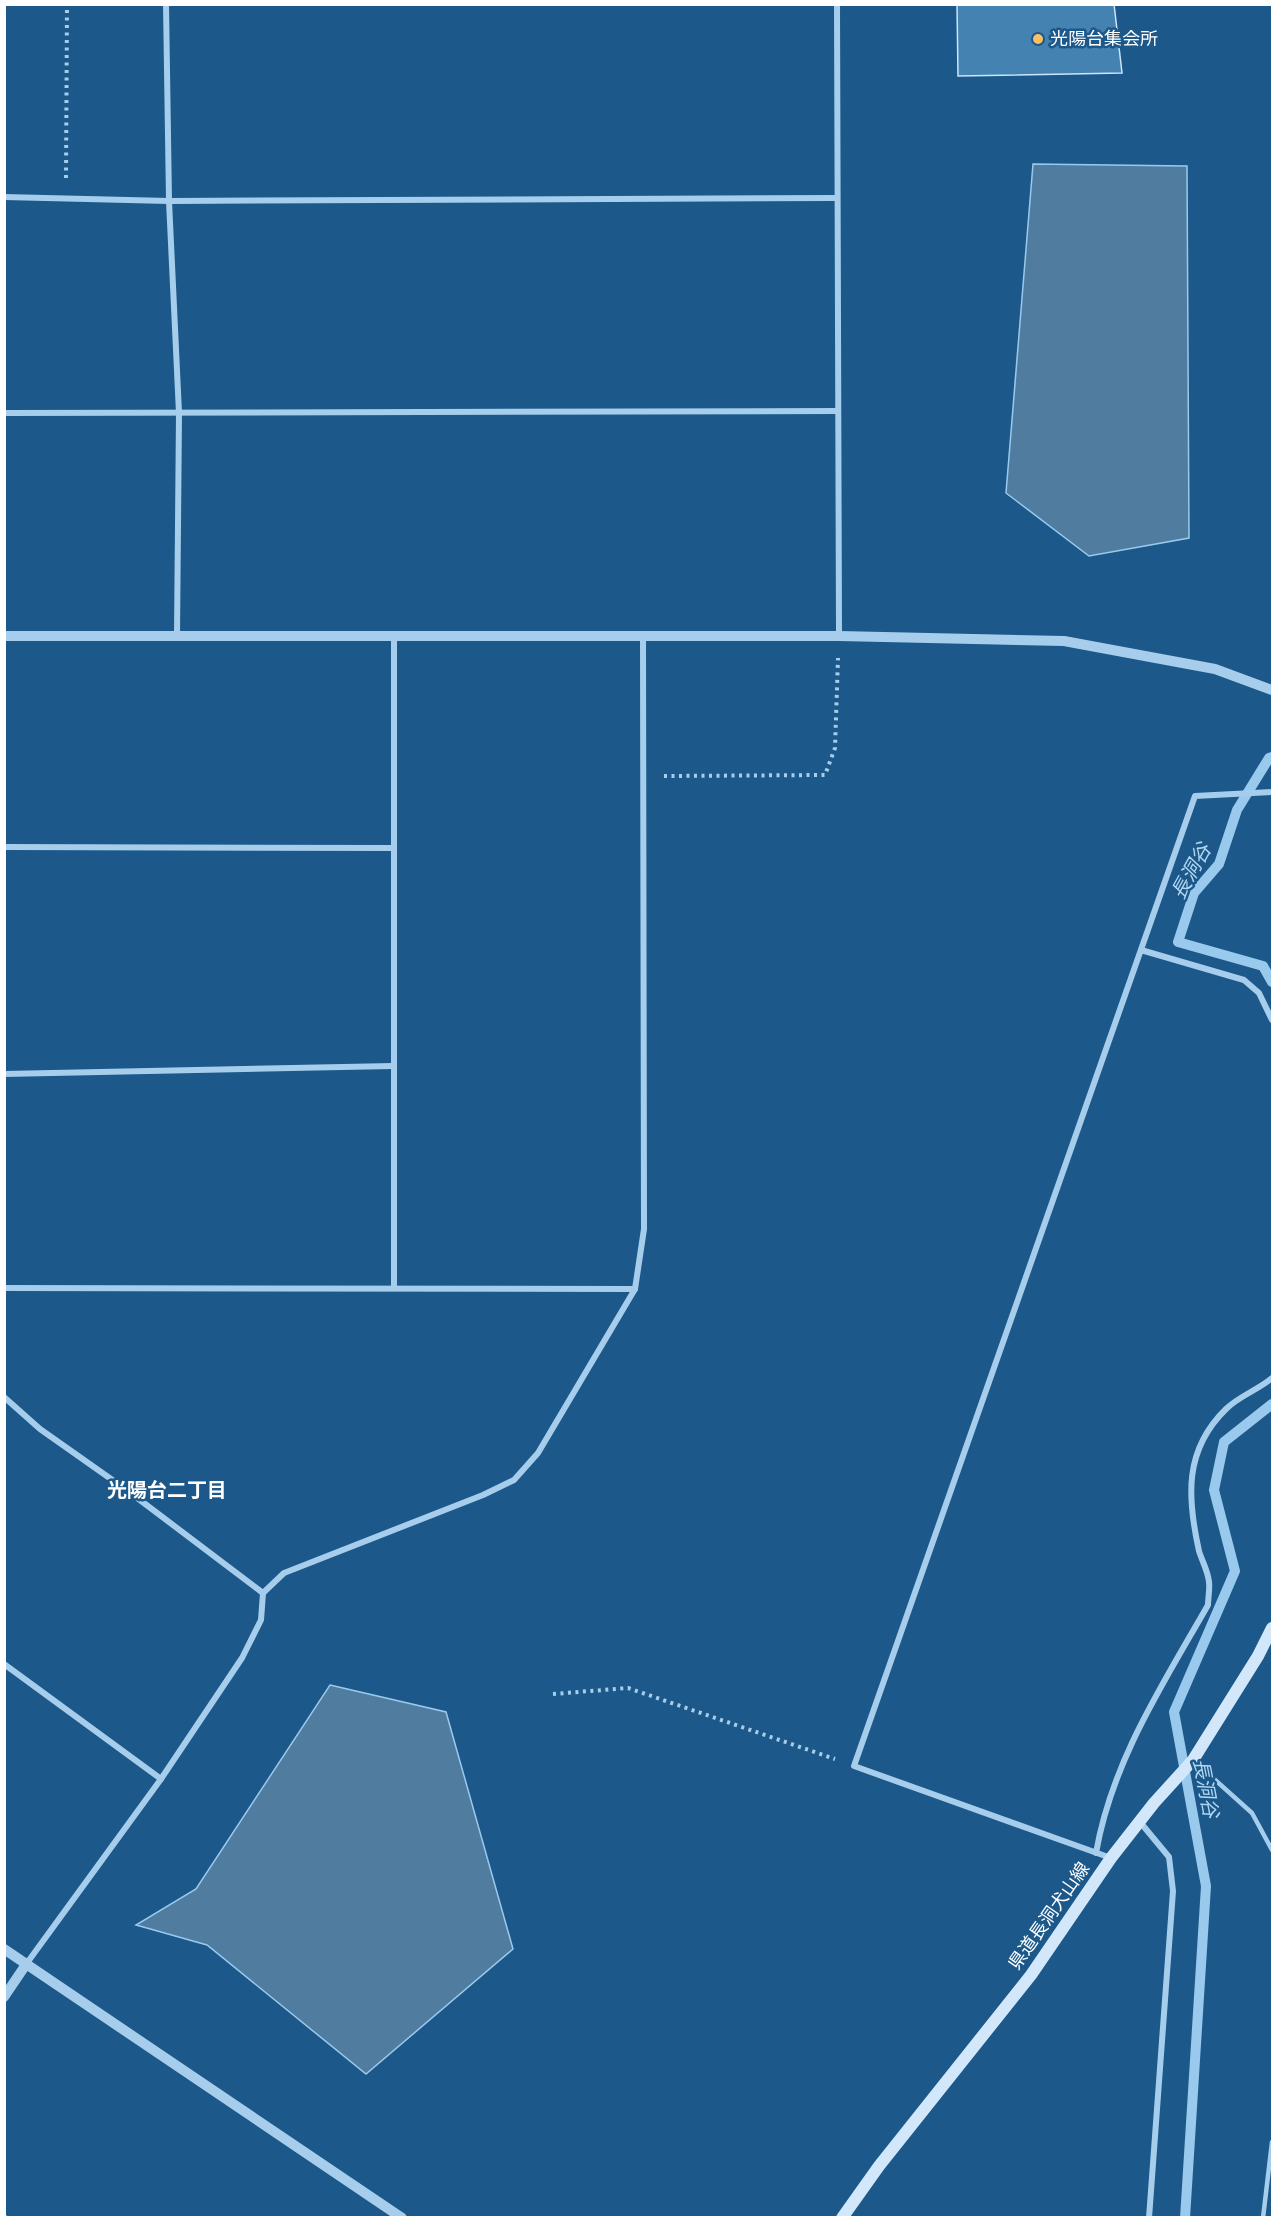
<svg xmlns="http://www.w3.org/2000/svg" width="1277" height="2222" font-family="Montserrat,'Noto Sans JP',sans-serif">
<rect width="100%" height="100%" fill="#1c5889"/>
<g fill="#507c9f" stroke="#99caee" stroke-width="1.5">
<polygon points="1033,164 1187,166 1189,538 1089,556 1006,493"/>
<polygon points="330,1685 446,1712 513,1949 366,2074 207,1945 136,1925 196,1889"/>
</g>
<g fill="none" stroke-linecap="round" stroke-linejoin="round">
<g stroke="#99caee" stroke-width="10">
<polyline points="1272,757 1269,758 1237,810 1219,864 1194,893 1178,942 1263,966 1272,982"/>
<polyline points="1185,2218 1206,1886 1174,1712 1235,1571 1214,1490 1224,1442 1272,1404"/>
</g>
</g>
<polygon fill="#4482b2" stroke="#cbe5f9" stroke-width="1.5" points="957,4 1114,4 1122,73 958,76"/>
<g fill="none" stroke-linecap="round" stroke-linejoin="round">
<g stroke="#a6ceec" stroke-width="4" stroke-dasharray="3 4.5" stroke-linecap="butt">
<polyline points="66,178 67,4"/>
<polyline points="664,776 825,775 835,748 838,658"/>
<polyline points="553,1694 628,1688 835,1759"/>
</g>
<g stroke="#a6ceec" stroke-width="4.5">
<polyline points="1194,1761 1252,1813 1272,1850"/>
<polyline points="1263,2218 1272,2142"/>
</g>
<g stroke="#a6ceec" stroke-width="6">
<polyline points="166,4 169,201 179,413 177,636"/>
<polyline points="837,4 839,636"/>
<polyline points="4,197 169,201 836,198"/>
<polyline points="4,413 838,411"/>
<polyline points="394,637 394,1288"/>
<polyline points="4,847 393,848"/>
<polyline points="1141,950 1244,980 1259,993 1272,1020"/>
<polyline points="4,1074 393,1066"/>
<polyline points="4,1288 635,1289"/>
<polyline points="4,1397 40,1429 128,1491 263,1593"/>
<polyline points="4,1664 161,1779"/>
<polyline points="1140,1822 1169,1857 1173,1891 1149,2218"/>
<path d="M1096 1853C1112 1761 1163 1684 1208 1605 1208 1598 1210 1589 1209 1582 1208 1571 1202 1561 1199 1551 1187 1497 1184 1450 1226 1409 1239 1396 1258 1390 1272 1378"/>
<polyline points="1111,1858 854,1766 1195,796 1272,792"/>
<polyline points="27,1963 161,1779 242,1658 261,1620 263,1593 284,1573 483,1495 514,1480 538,1453 635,1289 644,1229 643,637"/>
<polyline points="4,2217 5,2218"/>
</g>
<g stroke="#a6ceec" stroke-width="10">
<polyline points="4,636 839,636 1064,641 1215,669 1272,690"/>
<polyline points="4,1949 402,2218"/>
<polyline points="4,1997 27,1963"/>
</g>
<polyline stroke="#d2e7f9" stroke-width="12" points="842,2218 879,2166 1031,1975 1111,1858 1154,1803 1193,1760 1258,1656 1272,1628"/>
</g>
<circle fill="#fdbf63" stroke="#1c5889" stroke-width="2" cx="1038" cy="39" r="6"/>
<g text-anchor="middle" stroke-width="5" stroke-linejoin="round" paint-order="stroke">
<g font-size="18" fill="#fff" stroke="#1c5889" text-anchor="start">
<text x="1050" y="45">光陽台集会所</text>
</g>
<g font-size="18" fill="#fff" stroke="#1c5889">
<text transform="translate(1049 1916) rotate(-55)" y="6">県道長洞犬山線</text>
</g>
<g font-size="20" font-style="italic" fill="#b1d7f4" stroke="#1c5889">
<text transform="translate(1191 871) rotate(-61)" y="7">長洞谷</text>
<text transform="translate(1206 1788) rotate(79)" y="7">長洞谷</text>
</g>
<g font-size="20" font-weight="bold" fill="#fff" stroke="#1c5889">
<text x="167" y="1497">光陽台二丁目</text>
</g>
</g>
<rect width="1277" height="2222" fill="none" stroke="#ffffff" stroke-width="12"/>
</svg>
